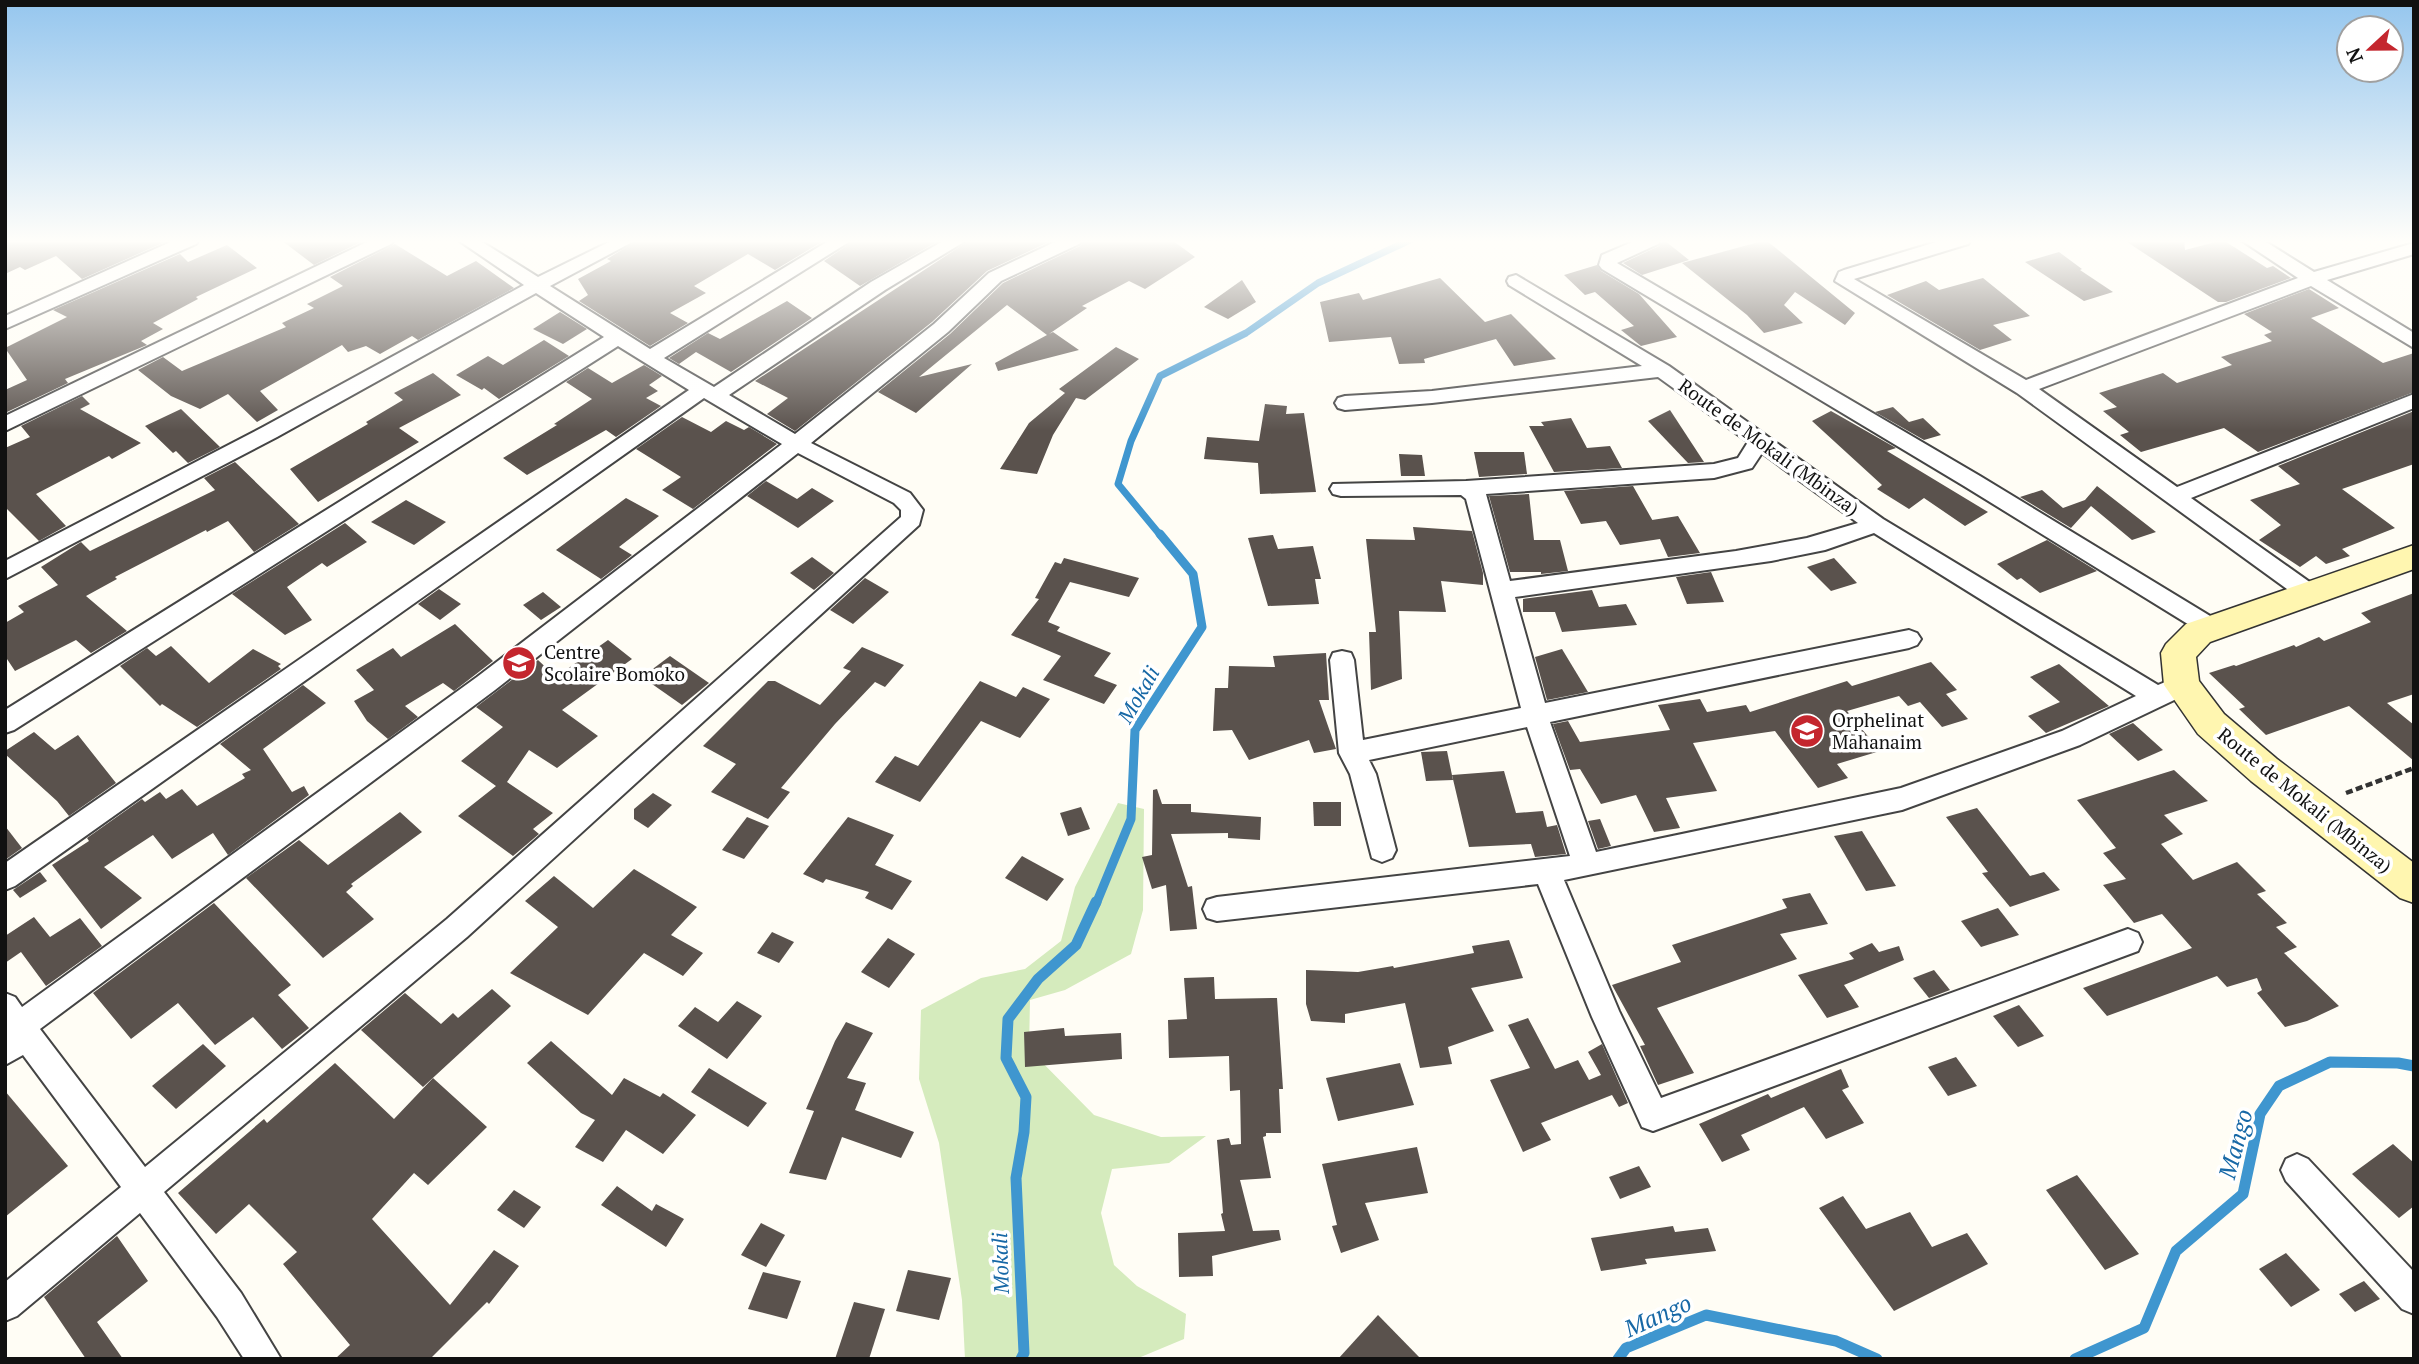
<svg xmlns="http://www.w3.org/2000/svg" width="2419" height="1364" font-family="'PT Serif',serif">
<rect width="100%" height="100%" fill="#fffdf5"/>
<polygon fill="#d5ebbd" points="1118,803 1144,809 1143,910 1131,954 1065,990 1030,1000 1029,1049 1094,1115 1161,1137 1206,1136 1169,1163 1112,1169 1101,1213 1114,1265 1137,1286 1186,1314 1184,1339 1136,1359 965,1359 962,1300 939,1143 919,1079 921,1010 981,978 1025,969 1061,941 1075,887"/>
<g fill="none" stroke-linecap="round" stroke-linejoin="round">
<polyline stroke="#3f96cf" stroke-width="7" points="1161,536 1118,484 1131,441 1160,376 1246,333 1318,283 1410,240"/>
<polyline stroke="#3f96cf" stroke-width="9" points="1096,904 1131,819 1135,730 1202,627 1193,574 1160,534"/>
<g stroke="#3f96cf" stroke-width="11">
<polyline points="1021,1359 1024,1353 1016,1178 1024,1132 1026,1097 1006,1058 1008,1019 1038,979 1076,945 1096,902"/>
<polyline points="1618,1359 1626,1348 1706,1315 1836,1341 1877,1359"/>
<polyline points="2075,1359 2144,1328 2176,1251 2243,1194 2260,1114 2279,1086 2330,1062 2398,1063 2414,1066"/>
</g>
</g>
<g fill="#5a524d">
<polygon points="5,240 166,240 167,241 82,279 56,256 25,270 20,267 5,274"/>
<polygon points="281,240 365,240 314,265"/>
<polygon points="638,240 825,240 775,270 748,254 694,286 706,293 670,313 688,323 650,346 579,301 588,295 578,279 611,261 607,259"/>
<polygon points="855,240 940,240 860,286 824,261"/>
<polygon points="970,240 1053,240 987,271 932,322 795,431 767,414 788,398 755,381"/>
<polygon points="1085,240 1172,240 1195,257 1145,289 1129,281 1082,306 1087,308 1049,334 1053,332 1079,350 998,371 995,363 1047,335 1007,305 919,377 972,364 916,413 878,392 950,334 1003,283 1080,246"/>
<polygon points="1664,240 1689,260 1642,275 1623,263 1659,246"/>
<polygon points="1766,240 1855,313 1845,325 1795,292 1784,305 1803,323 1764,333 1747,315 1682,263"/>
<polygon points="2124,240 2184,240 2185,250 2223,240 2267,268 2273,266 2291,278 2226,302 2218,302"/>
<polygon points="395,244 447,276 476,261 514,288 418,340 412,336 380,354 366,346 348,352 342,345 260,391 278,410 257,422 228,394 200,409 171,396 138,370 163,357 182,371 286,327 282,323 314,308 307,304 343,286 330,277"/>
<polygon points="227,245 257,268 196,297 198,299 153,323 163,329 141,341 147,345 65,379 68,383 7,412 5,410 5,390 27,380 5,348 67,317 53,310 180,254 188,262"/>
<polygon points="2059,252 2082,269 2080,270 2113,292 2084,301 2025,262"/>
<polygon points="1597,265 1601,271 1639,294 1677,337 1641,346 1621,330 1634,326 1595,292 1585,295 1564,275"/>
<polygon points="1440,278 1485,322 1511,314 1556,359 1514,366 1496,339 1424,359 1425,363 1399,364 1391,337 1329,342 1320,302 1359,293 1363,300"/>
<polygon points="1983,278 2030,316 1993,325 2012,340 1980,350 1887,295 1926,281 1939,290"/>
<polygon points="1242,280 1256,302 1228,319 1204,307"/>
<polygon points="2309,289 2339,308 2311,318 2383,363 2414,353 2414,392 2258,452 2224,428 2141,452 2120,435 2129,432 2103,411 2117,407 2099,393 2163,373 2177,383 2232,365 2221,357 2272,341 2264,335 2272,332 2244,314"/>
<polygon points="787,301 812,318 731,372 696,352 679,364 669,358 708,333 720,339"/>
<polygon points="560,312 587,329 563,344 533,329"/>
<polygon points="544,340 569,356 499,399 484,388 482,390 456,375 488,356 503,365"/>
<polygon points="1116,347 1139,359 1085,400 1076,398 1053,435 1037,474 1000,469 1029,423 1065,393 1059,389"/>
<polygon points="644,365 662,376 649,385 658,391 646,398 661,406 616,437 606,430 527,475 503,458 557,425 554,424 592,399 566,382 588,368 612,383"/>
<polygon points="433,373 461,395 399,428 419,442 318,502 290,469 368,424 366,422 403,400 394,393"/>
<polygon points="82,396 90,404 80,409 141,443 112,459 109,456 36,494 66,526 39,541 5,507 5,448 30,437 21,426"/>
<polygon points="1265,404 1287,406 1286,414 1304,413 1316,492 1260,494 1258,463 1204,459 1207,437 1259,441"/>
<polygon points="1893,407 1909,422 1923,418 1941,435 1924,440 1875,412"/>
<polygon points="181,409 220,447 188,463 176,451 173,453 145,426"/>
<polygon points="1670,410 1704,462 1688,463 1648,421"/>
<polygon points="1831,411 1896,448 1887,451 1988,512 1965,526 1924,498 1909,509 1877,489 1882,485 1812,421"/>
<polygon points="2414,411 2414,464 2342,489 2395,528 2342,549 2350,556 2326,564 2316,556 2300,567 2259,540 2281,525 2250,500 2300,484 2278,466"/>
<polygon points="682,417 711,432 726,421 744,430 749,427 777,444 693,509 662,490 681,477 636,449"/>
<polygon points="1571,418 1587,448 1610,446 1622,468 1554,472 1529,426 1544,426 1541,422"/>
<polygon points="1474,452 1524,452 1527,474 1479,477"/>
<polygon points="1399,454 1422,455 1425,476 1401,476"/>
<polygon points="235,462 299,524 254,552 228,521 207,532 206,530 115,577 117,579 86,596 127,631 91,653 76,640 15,671 5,656 5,623 24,612 18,606 58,585 41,567 81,542 90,551 215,490 204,478"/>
<polygon points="766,481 797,499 812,488 834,501 798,528 747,496"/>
<polygon points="1633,486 1654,523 1652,520 1678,516 1700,553 1668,557 1660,539 1620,545 1606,521 1581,524 1564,491"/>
<polygon points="2097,486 2156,532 2132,540 2091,506 2071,528 2020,497 2042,490 2063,508 2085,500"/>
<polygon points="1529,494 1534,540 1560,540 1568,571 1541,574 1541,572 1510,572 1489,496"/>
<polygon points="626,498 659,516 619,547 632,555 601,579 556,550"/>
<polygon points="406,500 446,522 414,545 371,522"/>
<polygon points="345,523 367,542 327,567 322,563 287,587 312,620 285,635 232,594"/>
<polygon points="1413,527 1472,531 1483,573 1483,585 1441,581 1446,612 1399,611 1402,679 1371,690 1369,632 1376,632 1366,539 1415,540"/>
<polygon points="1273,535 1278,549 1313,546 1321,579 1315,579 1319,604 1268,606 1248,538"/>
<polygon points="2047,540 2097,571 2040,593 2021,578 2017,580 1997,564"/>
<polygon points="812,557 834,573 814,590 790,573"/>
<polygon points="1064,558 1139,578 1129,597 1070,582 1048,622 1060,627 1057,631 1111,653 1094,676 1117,685 1104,704 1043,680 1061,656 1011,635 1039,599 1035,598 1055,562 1061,564"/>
<polygon points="1834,558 1857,583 1831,591 1807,567"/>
<polygon points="1711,572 1724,602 1687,604 1676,577"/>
<polygon points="865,578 889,592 853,624 830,610"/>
<polygon points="439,589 461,604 440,620 418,604"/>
<polygon points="1592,590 1599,607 1626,604 1637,625 1562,632 1555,612 1523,612 1523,599"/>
<polygon points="543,592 561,607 541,620 523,605"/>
<polygon points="2414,593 2414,694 2387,703 2414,725 2414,761 2349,706 2266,735 2239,709 2245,707 2209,673 2234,665 2236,666 2294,645 2296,647 2319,637 2324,641 2371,622 2361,613"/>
<polygon points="455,624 493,661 454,691 443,683 405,706 418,717 388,739 367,721 354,701 374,690 356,670 393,648 401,657"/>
<polygon points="608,640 632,659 562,710 598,736 557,768 529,750 507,782 553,813 533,829 539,834 513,856 458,816 496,786 461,761 503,727 476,707 538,660 556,677"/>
<polygon points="171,646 209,683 253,649 281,664 278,666 281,669 197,727 162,704 160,706 120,666 147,648 156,656"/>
<polygon points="862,647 904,665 885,687 875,682 835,724 781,788 790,792 768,819 711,792 736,764 703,746 768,681 775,681 820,705 851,671 843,668"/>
<polygon points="1562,649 1588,692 1547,700 1535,657"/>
<polygon points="1326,653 1329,700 1319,700 1336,749 1314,753 1309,740 1249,760 1232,730 1213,731 1215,688 1228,688 1229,666 1275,667 1273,656"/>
<polygon points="670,656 709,683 682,705 642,677"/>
<polygon points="1931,662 1957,690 1946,694 1968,719 1942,727 1920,702 1908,706 1899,696 1847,711 1880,751 1837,764 1848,778 1818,788 1775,731 1693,743 1717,791 1666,798 1680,828 1654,832 1636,795 1601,804 1580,769 1570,770 1553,724 1568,721 1580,742 1670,730 1658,705 1700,699 1707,712 1746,705 1750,712 1847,681 1852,686"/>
<polygon points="2059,664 2109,706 2046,733 2028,716 2060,702 2030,677"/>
<polygon points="980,681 1016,697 1023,687 1050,699 1020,738 981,721 920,802 875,782 895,756 918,766"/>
<polygon points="303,685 326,703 263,749 292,792 304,786 309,795 228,855 213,833 172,859 153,835 104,867 142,898 101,929 52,865 89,841 87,838 142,799 145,802 160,792 166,799 182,789 197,806 245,778 242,774 251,770 220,744"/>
<polygon points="2133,723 2163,750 2138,761 2109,734"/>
<polygon points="34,732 55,750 78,735 116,783 69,816 57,801 5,754 5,751"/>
<polygon points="1447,751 1453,780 1426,781 1421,752"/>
<polygon points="2174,770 2208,801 2164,815 2183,834 2161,844 2193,880 2237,862 2266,891 2257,894 2287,923 2276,927 2297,947 2284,953 2339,1006 2307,1021 2285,1027 2257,993 2262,990 2257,978 2227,987 2217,976 2107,1016 2083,988 2192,948 2162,914 2134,923 2103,885 2126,879 2103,853 2116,848 2077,800"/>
<polygon points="1504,771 1516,813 1543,811 1547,827 1557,825 1566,854 1535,857 1531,844 1469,847 1452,775"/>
<polygon points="1157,789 1162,804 1191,804 1191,812 1261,817 1260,840 1228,838 1228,833 1171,834 1188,887 1192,886 1197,929 1170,931 1166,885 1152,889 1142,857 1152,855 1153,790"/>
<polygon points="653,793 672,805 648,828 634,819 634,809"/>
<polygon points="1313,802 1341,802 1341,826 1314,826"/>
<polygon points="1081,807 1090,829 1068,836 1060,813"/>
<polygon points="1977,808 2030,876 2044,872 2060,890 2010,907 1982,873 1988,872 1946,817"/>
<polygon points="400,812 422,832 351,884 353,886 346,892 374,919 323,958 246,878 299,840 328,865"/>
<polygon points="747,817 769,826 744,859 722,850"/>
<polygon points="848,817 894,835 875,865 912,881 892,910 865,898 869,892 826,879 823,883 803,874"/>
<polygon points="1600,819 1611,846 1598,849 1588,821"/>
<polygon points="5,826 22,848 5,860"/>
<polygon points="1862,831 1896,886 1866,891 1834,836"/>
<polygon points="1022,856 1064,879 1047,901 1005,878"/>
<polygon points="634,869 697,907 671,935 703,953 683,976 644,953 588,1015 510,973 558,927 525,901 554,876 593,908"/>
<polygon points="40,872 47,881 20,898 13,890"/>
<polygon points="1810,893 1828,924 1780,934 1797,959 1657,1008 1694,1073 1658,1085 1640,1046 1645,1045 1612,985 1681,962 1672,945 1787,908 1782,899"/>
<polygon points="214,903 291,985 278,995 309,1028 282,1049 253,1017 215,1045 178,1003 131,1039 93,993"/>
<polygon points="1998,908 2019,935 1981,947 1961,921"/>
<polygon points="34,917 50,937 80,918 102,946 46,986 21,952 5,963 5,936"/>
<polygon points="772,932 794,942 779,963 757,953"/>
<polygon points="888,938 915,954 889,988 861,972"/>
<polygon points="1509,940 1523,978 1471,988 1494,1031 1448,1047 1452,1064 1420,1068 1405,1003 1345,1014 1345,1023 1311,1021 1306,1004 1306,970 1358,972 1393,966 1394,968 1474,953 1472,946"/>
<polygon points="1872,943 1879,952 1899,946 1904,960 1844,985 1859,1007 1827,1018 1798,975 1854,959 1849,953"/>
<polygon points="1934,970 1950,990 1929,998 1913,978"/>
<polygon points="1214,977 1215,999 1277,998 1283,1089 1279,1089 1281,1133 1266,1133 1266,1136 1263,1137 1271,1178 1240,1180 1253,1231 1279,1230 1281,1240 1212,1256 1213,1276 1179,1277 1178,1233 1225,1231 1221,1214 1223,1213 1217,1140 1229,1138 1231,1145 1241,1144 1240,1090 1230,1091 1229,1056 1169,1058 1168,1020 1187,1019 1184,978"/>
<polygon points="492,989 511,1006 423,1087 361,1030 405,993 441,1024 453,1013 458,1018"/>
<polygon points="737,1001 762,1016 727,1059 678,1026 695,1007 718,1022"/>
<polygon points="2019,1005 2044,1036 2018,1047 1993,1016"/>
<polygon points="1528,1018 1555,1069 1578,1060 1589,1080 1601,1075 1588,1052 1602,1044 1628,1103 1619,1107 1612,1095 1541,1123 1551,1140 1523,1152 1490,1080 1530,1068 1508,1025"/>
<polygon points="846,1022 873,1033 847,1078 866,1083 855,1110 914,1132 901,1158 842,1137 826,1180 789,1173 814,1111 806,1109 835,1041"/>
<polygon points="1064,1028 1065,1036 1121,1033 1122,1059 1025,1067 1024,1032"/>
<polygon points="551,1041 612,1095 624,1078 660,1097 663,1093 696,1115 663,1154 626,1130 603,1162 575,1147 595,1120 581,1113 527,1063"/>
<polygon points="203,1044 226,1066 176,1109 152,1086"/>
<polygon points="1956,1057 1977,1086 1948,1096 1928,1067"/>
<polygon points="335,1063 394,1119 433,1078 487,1127 428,1185 414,1173 372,1219 450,1305 494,1250 519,1266 489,1304 487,1302 430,1359 335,1359 350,1345 283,1264 297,1252 249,1204 216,1234 178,1193 264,1119 267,1123"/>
<polygon points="1400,1063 1414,1105 1338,1121 1326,1078"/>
<polygon points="709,1068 767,1103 748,1127 691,1092"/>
<polygon points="1841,1069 1849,1087 1842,1090 1864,1123 1826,1139 1804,1107 1741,1135 1750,1150 1722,1162 1699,1124 1768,1094 1771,1098"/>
<polygon points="5,1091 68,1166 5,1217"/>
<polygon points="2393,1144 2414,1163 2414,1206 2399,1218 2352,1174"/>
<polygon points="1417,1147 1428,1193 1365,1203 1379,1240 1341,1253 1332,1226 1337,1225 1322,1164"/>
<polygon points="1639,1166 1651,1187 1620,1199 1609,1177"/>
<polygon points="2077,1175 2113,1221 2139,1254 2105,1270 2046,1190"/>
<polygon points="617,1186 652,1211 656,1204 684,1219 666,1247 601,1205"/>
<polygon points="514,1190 541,1207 524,1228 497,1210"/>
<polygon points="1843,1196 1866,1229 1910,1212 1932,1247 1967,1233 1988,1264 1894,1311 1819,1208"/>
<polygon points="761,1223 785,1235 766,1267 741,1255"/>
<polygon points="1673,1226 1675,1232 1708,1228 1716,1251 1645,1259 1647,1264 1601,1271 1591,1238"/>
<polygon points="117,1236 148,1281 97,1322 123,1359 86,1359 44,1297"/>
<polygon points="2286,1253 2320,1290 2291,1307 2259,1269"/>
<polygon points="908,1270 951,1278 939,1320 896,1311"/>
<polygon points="763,1272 801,1281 787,1319 748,1309"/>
<polygon points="2364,1281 2380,1299 2355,1312 2339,1294"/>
<polygon points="854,1302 885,1309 869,1359 835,1359"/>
<polygon points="1378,1315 1421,1359 1338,1359"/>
</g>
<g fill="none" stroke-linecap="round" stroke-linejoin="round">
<g stroke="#444" stroke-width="4">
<g id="street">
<polygon points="175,240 199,240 196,244 5,329 5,316"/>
<polygon points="371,240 394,240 391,244 5,431 5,416"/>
<path d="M458 240H479L538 277 613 240H636L550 286 650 349 830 240H852L664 358 714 387 871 282 945 240H967L885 290 729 395 795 434 934 324 989 273 1059 240H1082L1079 244 1001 281 948 332 811 443 910 493 923 510 919 525 467 937 164 1192 241 1293 281 1359H244L217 1317 140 1213 17 1316 5 1321V1282L121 1187 23 1055 5 1065V993L15 997 22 1007 477 677 782 444 704 398 15 886 5 890V863L689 390 618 346 14 730 5 733V710L604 337 536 293 277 437 5 579V561L263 427 524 285ZM798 453 894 503 901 510V517L447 919 145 1167 40 1029 495 690Z"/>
<polygon points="1637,240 1661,240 1658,244 1617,263 1980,476 2220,622 2224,628 2220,634 2212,637 2204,634 1964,486 1602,269 1599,265 1602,255"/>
<polygon points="1943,240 1971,240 1968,244 1854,279 2026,380 2298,278 2241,240 2263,240 2314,272 2414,243 2414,254 2327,280 2414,333 2414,348 2311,286 2039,389 2177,487 2414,394 2414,408 2191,498 2318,588 2322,594 2318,600 2310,603 2302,600 2017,393 1835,281 1839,272 1844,270"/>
<path d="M1516 275 1669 366 1883 519 2158 685 2182 675 2191 678 2194 685 2191 692 2080 745 1902 810 1564 880 1619 1011 1661 1098 2128 929 2138 933 2142 942 2138 951 1653 1131 1642 1127 1592 1017 1538 884 1217 921 1207 918 1203 909 1207 900 1217 897 1570 856 1527 727 1369 760 1376 774 1396 850 1392 858 1382 862 1372 858 1350 774 1339 753 1330 660 1333 653 1342 651 1351 653 1354 660 1363 740 1521 708 1466 499 1461 495 1341 496 1333 494 1330 489 1333 484 1466 481 1714 464 1738 458 1748 442 1658 377 1432 403 1345 410 1338 408 1335 403 1338 398 1345 396 1432 391 1642 366 1509 285 1507 281 1509 277ZM1762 453 1858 523 1807 538 1736 551 1510 581 1486 494 1714 478 1752 468ZM1874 533 2136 696 2062 731 1901 788 1596 852 1550 722 1909 648 1917 645 1921 639 1917 633 1909 630 1545 703 1515 597 1771 561 1825 550Z"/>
<polygon points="2297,1154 2308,1159 2414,1272 2414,1314 2402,1309 2286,1181 2281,1170 2286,1159"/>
</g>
</g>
<g stroke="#333" stroke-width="3">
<polygon id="secondary" points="2414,545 2414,569 2210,642 2196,657 2199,681 2224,714 2277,759 2414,863 2414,903 2400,898 2251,781 2198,734 2164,685 2161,653 2166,644 2186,624"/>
</g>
<polyline stroke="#333" stroke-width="4.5" stroke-dasharray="7 3.5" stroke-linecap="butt" points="2346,793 2414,768"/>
<use href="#street" fill="#fff" fill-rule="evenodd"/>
<use href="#secondary" fill="#fff6b0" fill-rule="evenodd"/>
</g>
<linearGradient id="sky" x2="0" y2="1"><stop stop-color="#95c6ee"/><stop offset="0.56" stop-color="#fffefa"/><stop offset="1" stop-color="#fffefa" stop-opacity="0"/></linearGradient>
<rect width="2419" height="431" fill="url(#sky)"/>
<defs>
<g id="school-disc" transform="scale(1.75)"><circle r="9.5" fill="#c4262e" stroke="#fff"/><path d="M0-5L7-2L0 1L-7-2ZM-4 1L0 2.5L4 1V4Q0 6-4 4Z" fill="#fff"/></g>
</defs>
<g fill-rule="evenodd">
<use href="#school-disc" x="519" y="663"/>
<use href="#school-disc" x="1807" y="731"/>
</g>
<g text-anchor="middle" stroke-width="7" stroke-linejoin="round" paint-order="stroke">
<g font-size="19" fill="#111" stroke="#fff">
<text transform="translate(1769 447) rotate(36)" y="7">Route de Mokali (Mbinza)</text>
<text transform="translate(2305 800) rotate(39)" y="7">Route de Mokali (Mbinza)</text>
</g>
<g font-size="19" fill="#111" stroke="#fff" text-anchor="start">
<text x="544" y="659">Centre<tspan x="544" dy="22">Scolaire Bomoko</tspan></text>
<text x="1832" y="727">Orphelinat<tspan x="1832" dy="22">Mahanaim</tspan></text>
</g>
<g font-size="21" font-style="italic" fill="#1768a6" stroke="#fff">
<text transform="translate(1139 695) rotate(-60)" y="7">Mokali</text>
<text transform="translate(1001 1263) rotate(-92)" y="7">Mokali</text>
</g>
<g font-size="24" font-style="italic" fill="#1768a6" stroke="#fff">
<text transform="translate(2236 1144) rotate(-75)" y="8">Mango</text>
<text transform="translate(1658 1316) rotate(-24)" y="8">Mango</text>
</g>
</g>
<rect width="2419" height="1364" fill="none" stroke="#111111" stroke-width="14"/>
<g transform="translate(2370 49) rotate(248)"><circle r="33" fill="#ffffff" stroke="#a0a0a0" stroke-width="2"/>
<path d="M0-5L12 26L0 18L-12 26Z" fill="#c4262e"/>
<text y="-10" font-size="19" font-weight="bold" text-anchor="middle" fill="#111111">N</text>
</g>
</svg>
